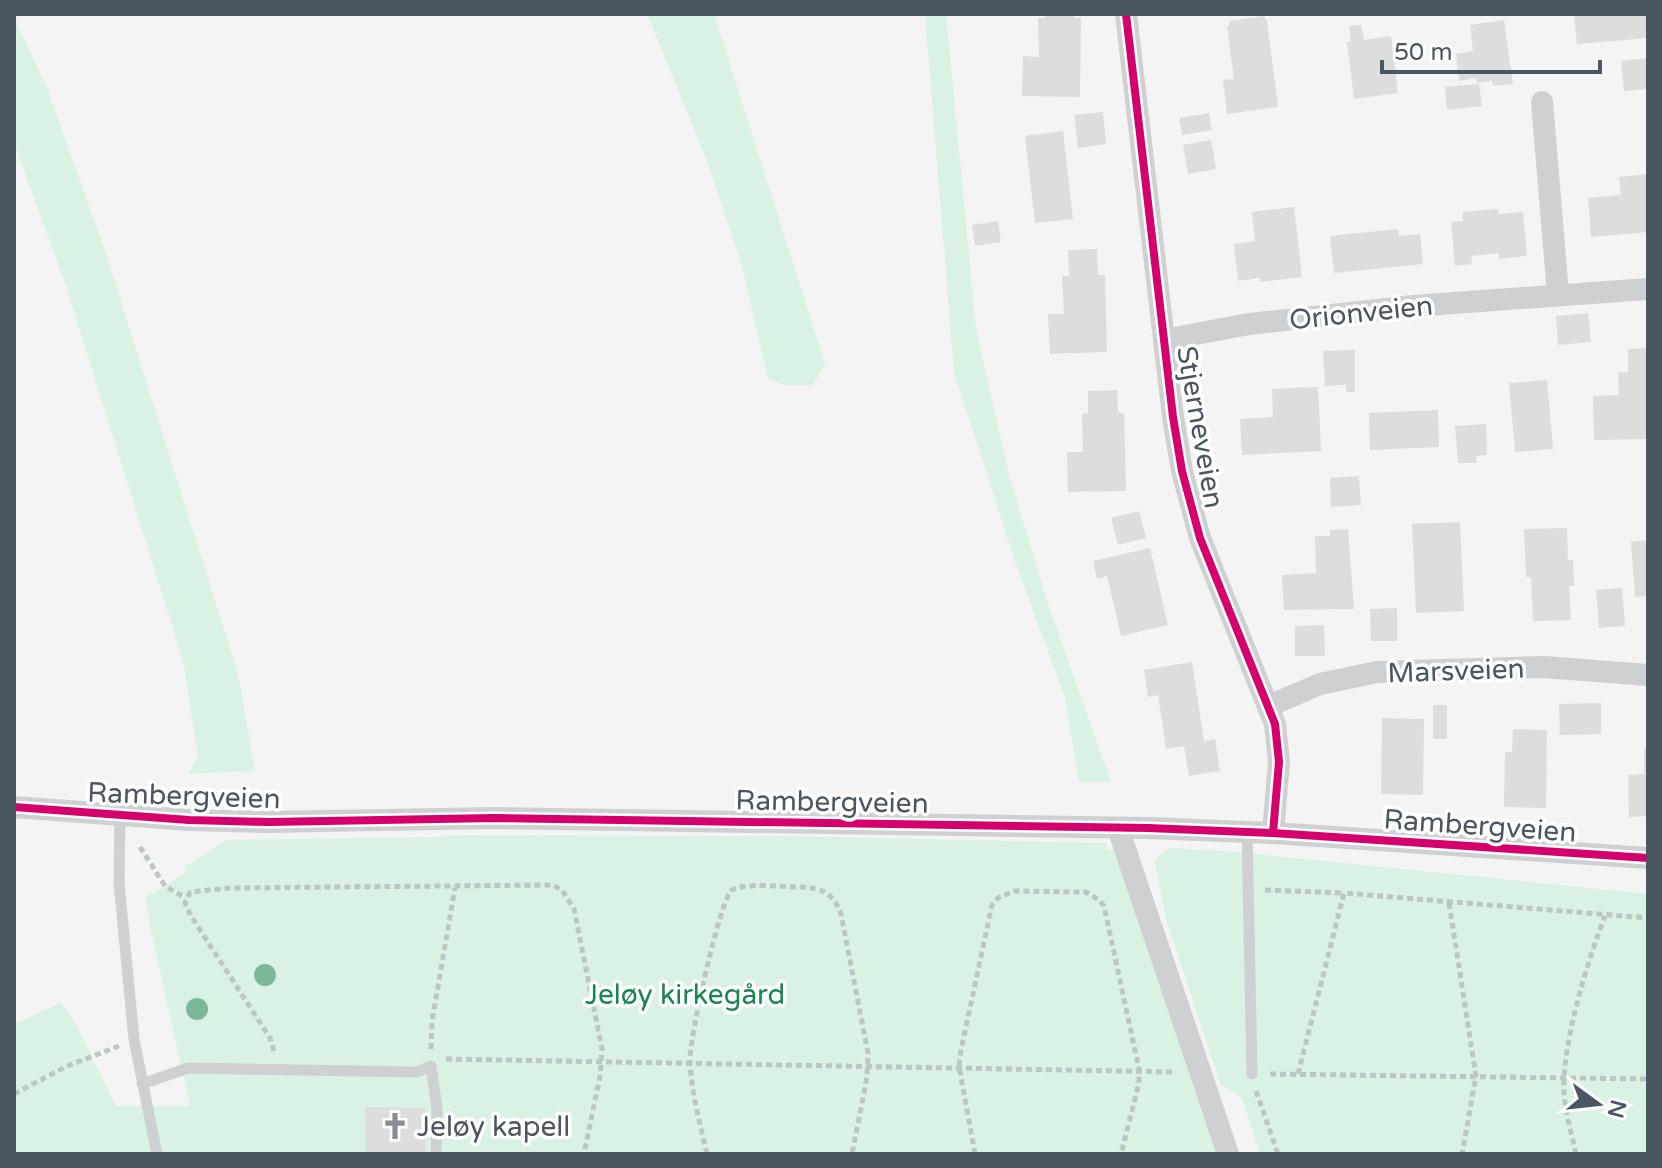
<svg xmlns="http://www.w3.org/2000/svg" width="1662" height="1168" font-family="'Varela Round',sans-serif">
<rect width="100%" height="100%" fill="#f4f4f4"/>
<g fill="#d9f2e3">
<polygon points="647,14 714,14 825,364 813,385 784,385 768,379 741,262 706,158"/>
<polygon points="925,14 946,14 976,329 1009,475 1048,604 1111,782 1079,782 1065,698 1016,564 954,372"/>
<polygon points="14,17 47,88 106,254 238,674 255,771 188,774 198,757 183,660 66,286 14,143"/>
<polygon points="443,835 783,836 1106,843 1107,850 1115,849 1224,1154 14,1154 14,1024 61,1003 75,1023 116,1106 190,1106 150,926 146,897 186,873 184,867 227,840 439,837"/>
<polygon points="1169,848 1225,851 1648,894 1648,1154 1260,1154 1242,1098 1220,1083 1166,919 1155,862 1159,854"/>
</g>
<g fill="#ddddde">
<polygon points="1045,14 1074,14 1074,18 1081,18 1080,97 1022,96 1023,56 1039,57 1038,18 1045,18"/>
<polygon points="1574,14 1648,14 1648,38 1577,44"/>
<polygon points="1264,16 1267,21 1278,107 1227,114 1223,80 1234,79 1227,26 1229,26 1229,21"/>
<polygon points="1504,20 1513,84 1493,86 1492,81 1477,83 1476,78 1459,81 1456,54 1473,51 1470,25"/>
<polygon points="1361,25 1364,40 1391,36 1398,93 1354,99 1347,42 1351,41 1349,26"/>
<polygon points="1648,58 1648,89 1624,91 1621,61"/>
<polygon points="1479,84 1482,106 1447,110 1445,87"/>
<polygon points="1103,112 1106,144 1078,148 1074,115"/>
<polygon points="1209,113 1212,130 1182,135 1179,118"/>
<polygon points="1063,131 1073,219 1035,223 1025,136"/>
<polygon points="1211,140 1216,169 1188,174 1183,145"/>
<polygon points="1648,174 1648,232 1591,237 1588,198 1621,195 1619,177"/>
<polygon points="1294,207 1302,277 1260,282 1260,278 1238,281 1234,244 1255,241 1252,212"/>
<polygon points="1498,209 1499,214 1523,212 1527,256 1499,259 1499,253 1471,256 1472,264 1455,266 1451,222 1463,221 1463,212"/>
<polygon points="998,221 1001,242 975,246 972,225"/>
<polygon points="1398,229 1399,236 1420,234 1423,264 1334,273 1330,236"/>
<polygon points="1097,249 1098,275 1105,275 1107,352 1050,354 1048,314 1064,314 1062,276 1069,276 1068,250"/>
<polygon points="1588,313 1591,342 1558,345 1556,316"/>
<polygon points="1648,348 1648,439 1594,440 1593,396 1619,395 1618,372 1628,372 1628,349"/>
<polygon points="1355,350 1355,392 1346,392 1346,385 1325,386 1323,351"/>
<polygon points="1547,380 1553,449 1515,452 1509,383"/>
<polygon points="1318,387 1321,451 1242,455 1240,419 1273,417 1272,389"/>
<polygon points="1117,390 1118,413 1124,413 1126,491 1068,492 1067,452 1083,452 1082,414 1088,413 1088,391"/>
<polygon points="1438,410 1439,447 1370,450 1369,413"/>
<polygon points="1486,424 1487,455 1476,456 1477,463 1458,463 1455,426"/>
<polygon points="1359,476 1361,505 1331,507 1330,478"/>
<polygon points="1139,511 1146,538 1118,545 1111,518"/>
<polygon points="1460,522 1464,611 1416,613 1412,524"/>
<polygon points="1567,528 1568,560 1573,560 1574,586 1569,586 1571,620 1533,621 1531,577 1526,577 1524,529"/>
<polygon points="1348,529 1354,609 1284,610 1282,575 1316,573 1315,536 1330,536 1330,530"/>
<polygon points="1648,540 1648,596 1635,597 1631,542"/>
<polygon points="1150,548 1168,625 1121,636 1107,576 1097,579 1093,561"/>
<polygon points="1622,588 1625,626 1599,628 1596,590"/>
<polygon points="1397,608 1397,641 1371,641 1370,609"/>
<polygon points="1324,625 1325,656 1295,656 1295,626"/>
<polygon points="1192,662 1204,741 1215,739 1220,771 1189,776 1184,746 1166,749 1158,695 1148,697 1144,670"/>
<polygon points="1601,703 1601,734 1560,735 1559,704"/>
<rect x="1433" y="705" width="14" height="34"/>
<polygon points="1382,718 1424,719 1423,795 1381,794"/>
<polygon points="1513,729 1547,730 1546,808 1504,807 1505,752 1512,752"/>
<polygon points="1644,748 1648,748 1648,816 1629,817 1628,775 1644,774"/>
<polygon points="365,1107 426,1108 424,1120 426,1154 366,1154"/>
</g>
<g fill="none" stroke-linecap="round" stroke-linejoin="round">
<g stroke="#bcc7c4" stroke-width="5" stroke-dasharray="6 4" stroke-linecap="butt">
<polyline points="140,847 165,886 186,898"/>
<polyline points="1265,890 1344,893"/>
<polyline points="1449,903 1476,1076 1462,1154"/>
<polyline points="431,1049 432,1021 455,888"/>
<polyline points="274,1051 270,1038 191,916 185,903 190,892 229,888 553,885 562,890 574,909 602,1049 600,1076 584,1154"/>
<polyline points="446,1059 1176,1072"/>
<polyline points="1270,1074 1648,1079"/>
<polyline points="1298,1074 1344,893 1648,918"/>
<polyline points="1256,1091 1278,1154"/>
<polyline points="14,1094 67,1066 119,1046"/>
<path d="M707 1154C700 1124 692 1094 690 1063 688 1043 720 899 732 890 743 883 779 886 793 887 817 887 832 889 841 914L868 1053 867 1077 852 1154"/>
<polyline points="975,1154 959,1066 961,1050 992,905 998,898 1014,891 1086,892 1099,900 1104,906 1139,1069 1139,1083 1121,1154"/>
<path d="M1576 1154C1572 1134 1565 1113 1564 1092 1562 1044 1587 962 1605 916"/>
</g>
<g stroke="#ced0d2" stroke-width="11">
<polyline points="120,816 119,883 134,1039 157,1154"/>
<polyline points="1247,831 1252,1074"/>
<polyline points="142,1084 188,1068 417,1072 431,1066 437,1108 436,1154"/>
</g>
<g stroke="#ced0d2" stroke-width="22">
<polyline points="1126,14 1173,417 1182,471 1200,538 1275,724 1279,762 1273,833"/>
<polyline points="1542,102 1558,294"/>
<polyline points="1164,340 1249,324 1413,306 1648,289"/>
<polyline points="1269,706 1320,684 1377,672 1544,667 1648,675"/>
<polyline points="14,807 189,820 269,822 494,818 1148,828 1273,833 1648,858"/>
<polyline points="1118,828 1228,1154"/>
</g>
<g stroke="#fff" stroke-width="13">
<g id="cycleway">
<polyline points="1126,14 1173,417 1182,471 1200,538 1275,724 1279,762 1273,833"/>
<polyline points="14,807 189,820 269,822 494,818 1148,828 1273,833 1648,858"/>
</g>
</g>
<use href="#cycleway" stroke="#d6006c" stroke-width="8"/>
</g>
<g fill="#7ab899">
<circle cx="265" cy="975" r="11"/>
<circle cx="197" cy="1009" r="11"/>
</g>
<defs>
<g id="church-bare" transform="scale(2.16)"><path d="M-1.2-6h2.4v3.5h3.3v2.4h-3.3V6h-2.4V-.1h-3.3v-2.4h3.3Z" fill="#868d94" stroke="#fff" stroke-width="2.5" paint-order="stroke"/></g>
</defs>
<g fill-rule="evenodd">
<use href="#church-bare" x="395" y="1126"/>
</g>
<g text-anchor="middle" stroke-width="7" stroke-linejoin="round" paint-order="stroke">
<g font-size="28" fill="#4a5661" stroke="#fff">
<text transform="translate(1361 312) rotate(-6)" y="10">Orionveien</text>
<text transform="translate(1201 427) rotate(80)" y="10">Stjerneveien</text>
<text transform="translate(1456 670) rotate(-2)" y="10">Marsveien</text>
<text transform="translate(184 795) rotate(2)" y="10">Rambergveien</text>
<text transform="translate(832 801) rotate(1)" y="10">Rambergveien</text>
<text transform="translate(1480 825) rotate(4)" y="10">Rambergveien</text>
</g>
<g font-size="28" fill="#17864f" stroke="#fff">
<text x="685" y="1004">Jeløy kirkegård</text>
</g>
<g font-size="28" fill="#4a5661" stroke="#fff" text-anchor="start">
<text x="417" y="1136">Jeløy kapell</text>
</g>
</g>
<rect width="1662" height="1168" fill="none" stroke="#4a5661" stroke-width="32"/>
<g transform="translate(1598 1104) rotate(105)" stroke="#ffffff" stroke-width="6" paint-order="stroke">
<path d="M0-6L14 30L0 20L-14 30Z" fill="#4a5661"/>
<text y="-12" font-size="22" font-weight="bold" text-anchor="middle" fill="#4a5661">N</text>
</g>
<path d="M1382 60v12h218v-12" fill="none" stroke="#4a5661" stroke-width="4"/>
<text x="1394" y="60" font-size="24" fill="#4a5661" stroke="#ffffff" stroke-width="6" paint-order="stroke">50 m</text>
</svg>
